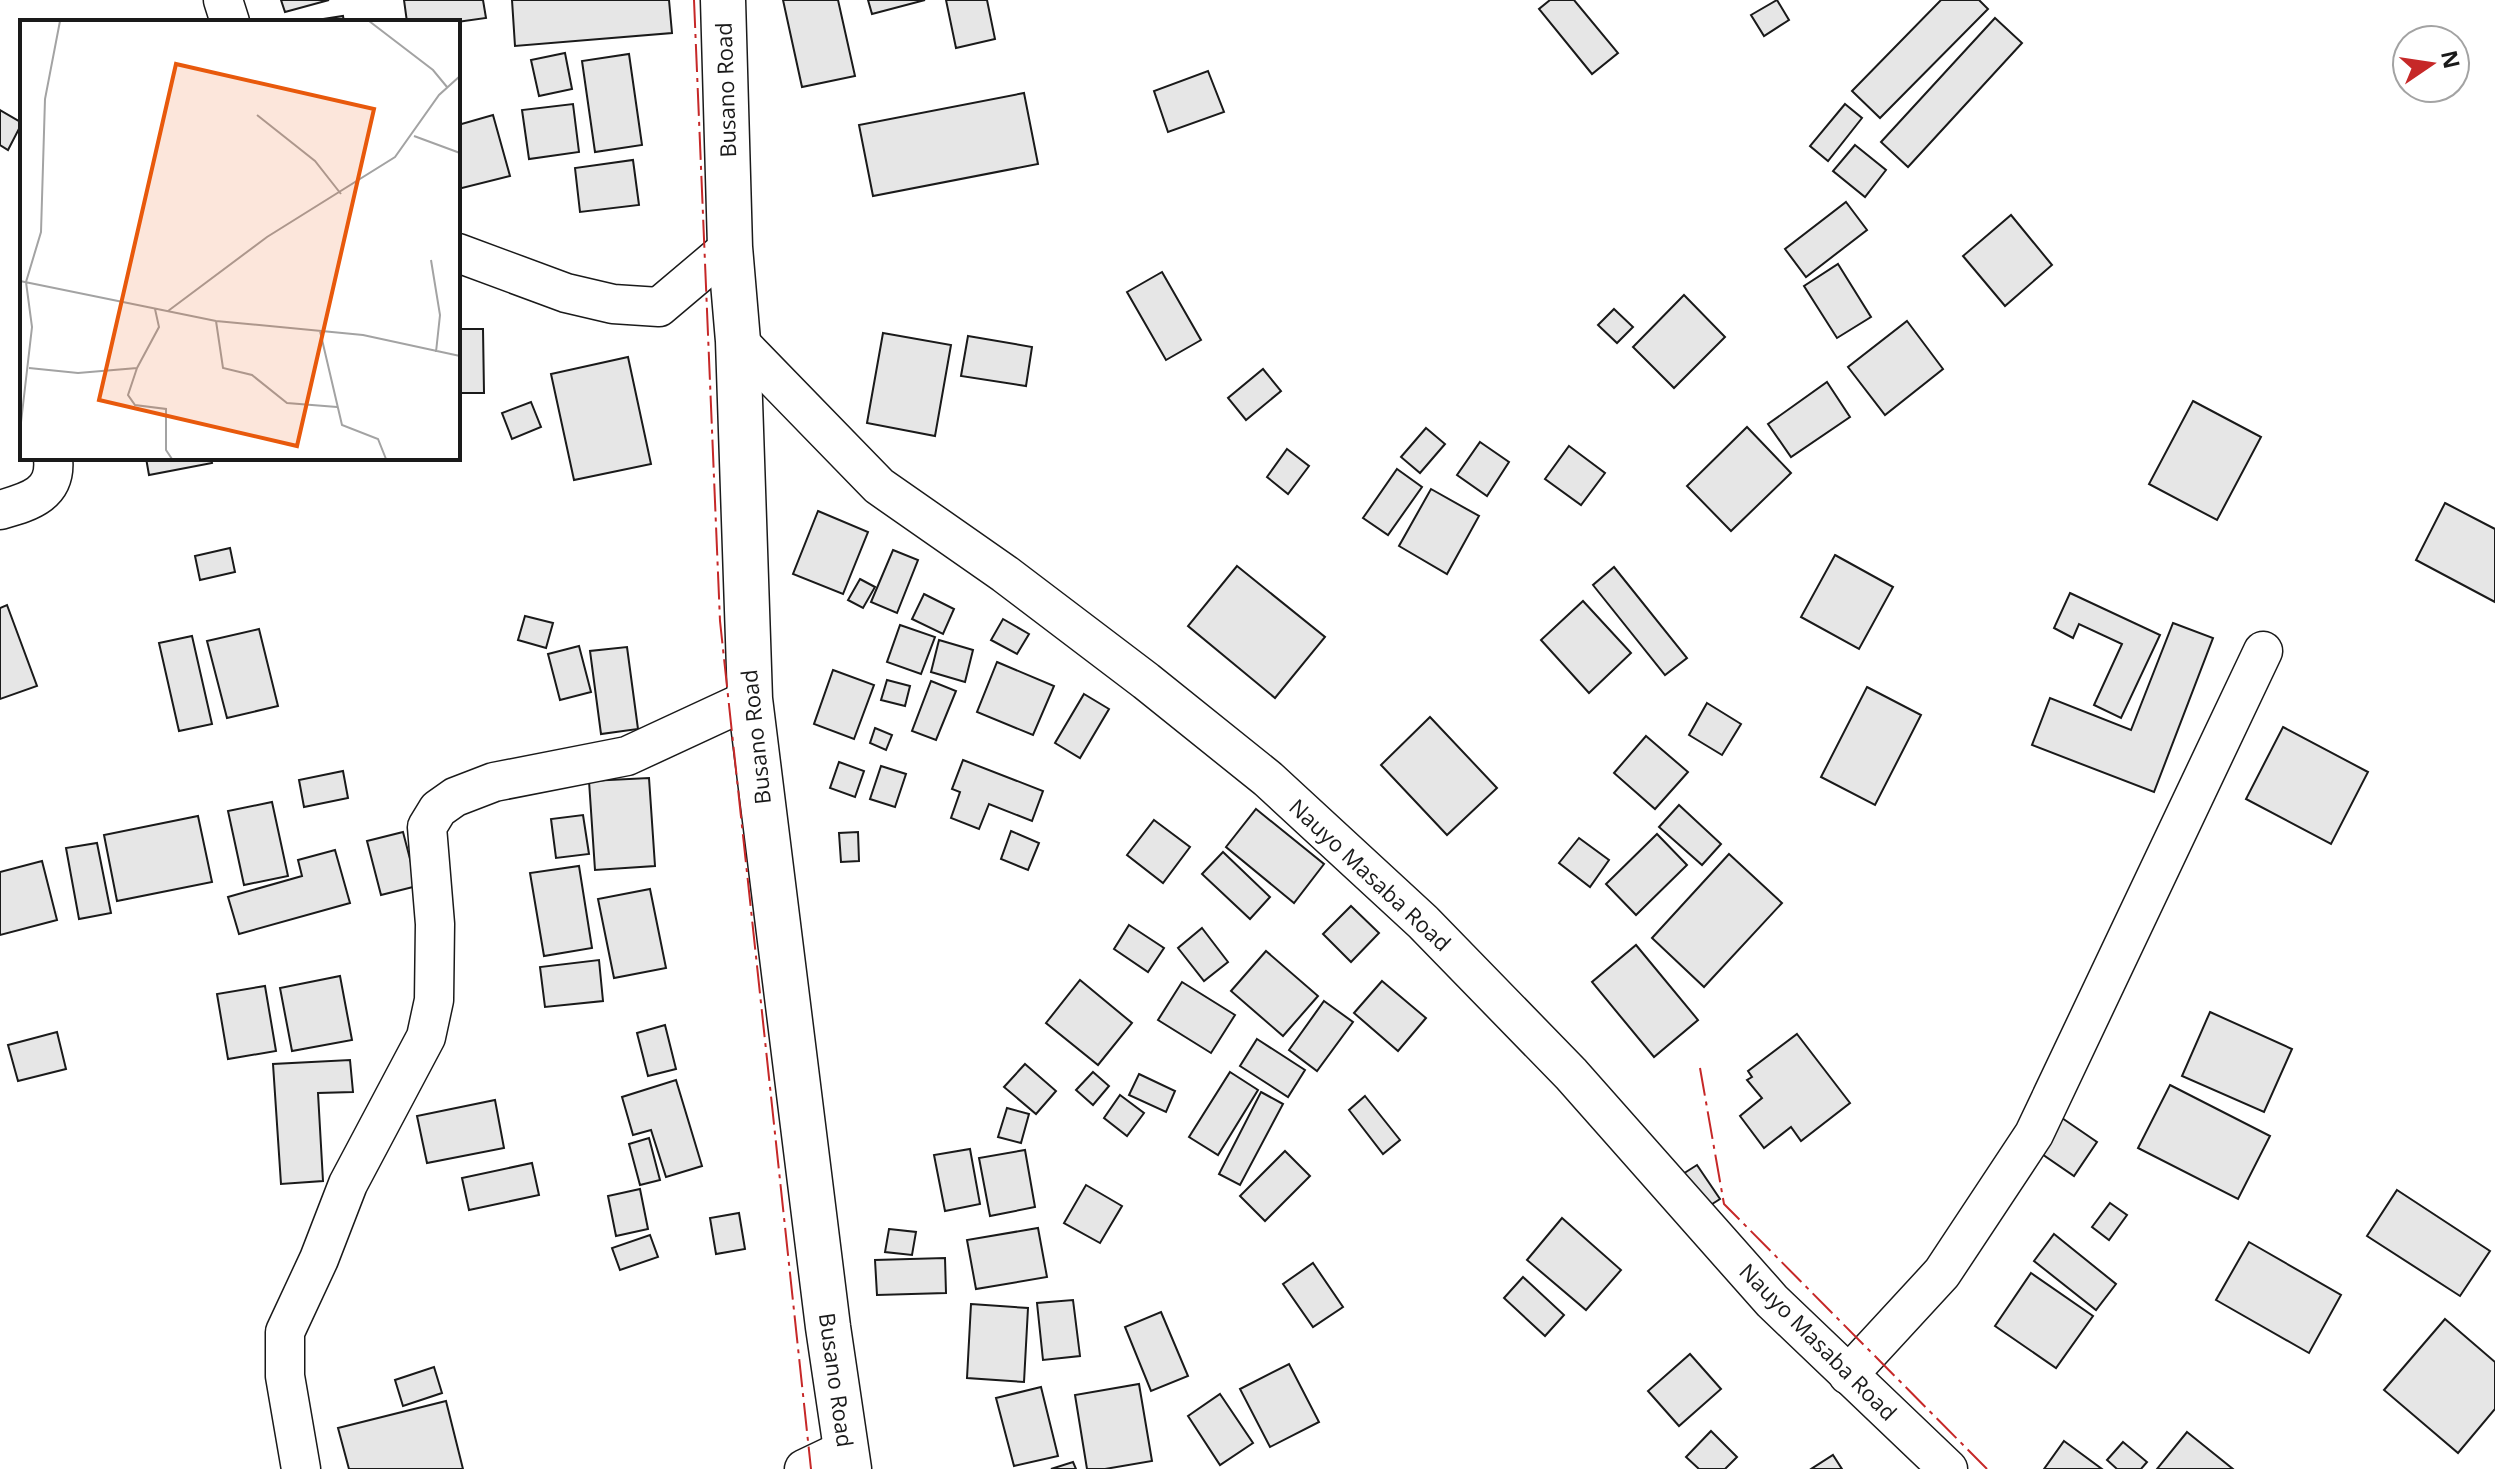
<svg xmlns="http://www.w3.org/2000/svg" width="2495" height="1469" font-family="'Open Sans',sans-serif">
<rect width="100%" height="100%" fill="#fff"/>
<g fill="#e6e6e6" stroke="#1a1a1a" stroke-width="2">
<polygon points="281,0 329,0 285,12"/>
<polygon points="404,0 483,0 486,18 457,22 407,22"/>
<polygon points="512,0 669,0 672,33 515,46"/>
<polygon points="783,0 838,0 855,76 802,87"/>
<polygon points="868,0 925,0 872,14"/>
<polygon points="946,0 987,0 995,39 956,48"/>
<polygon points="1550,0 1574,0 1618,53 1592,74 1539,9"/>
<polygon points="1777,0 1789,20 1764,36 1751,15"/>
<polygon points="1941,0 1979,0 1988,9 1880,118 1852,91"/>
<polygon points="343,16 344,22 304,22"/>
<polygon points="1995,18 2022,43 1908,167 1881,142"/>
<polygon points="565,53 572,89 539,96 531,60"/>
<polygon points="629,54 642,145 595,152 582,61"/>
<polygon points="1208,71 1224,112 1168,132 1154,91"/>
<polygon points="1024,93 1038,164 873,196 859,125"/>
<polygon points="573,104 579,152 529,159 522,110"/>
<polygon points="1845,104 1862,118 1828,161 1810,146"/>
<polygon points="0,110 22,123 8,150 0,145"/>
<polygon points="493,115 510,176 458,189 458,125"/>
<polygon points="1855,145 1886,170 1865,197 1833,171"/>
<polygon points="633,160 639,205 580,212 575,168"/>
<polygon points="1846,202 1867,230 1806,277 1785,249"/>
<polygon points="2011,215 2052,265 2005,306 1963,256"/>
<polygon points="1838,264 1871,317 1837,338 1804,286"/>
<polygon points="1162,272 1201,340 1166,360 1127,292"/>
<polygon points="1684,295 1725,337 1674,388 1633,347"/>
<polygon points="1614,309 1633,327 1617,343 1598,325"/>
<polygon points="1907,321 1943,369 1885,415 1848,367"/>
<polygon points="458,329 483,329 484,393 458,393"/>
<polygon points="883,333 951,345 935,436 867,423"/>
<polygon points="968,336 1032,347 1026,386 961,376"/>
<polygon points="628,357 651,464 574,480 551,374"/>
<polygon points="1263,369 1281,391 1246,420 1228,398"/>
<polygon points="1827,382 1850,417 1791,457 1768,424"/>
<polygon points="2193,401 2261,437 2217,520 2149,484"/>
<polygon points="531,402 541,427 512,439 502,413"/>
<polygon points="1747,427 1791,473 1731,531 1687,486"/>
<polygon points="1426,428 1445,444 1420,473 1401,457"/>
<polygon points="1480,442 1509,462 1487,496 1457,475"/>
<polygon points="1569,446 1605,473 1581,505 1545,479"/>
<polygon points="1287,449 1309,466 1288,494 1267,477"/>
<polygon points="146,458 211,458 212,463 149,475"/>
<polygon points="1397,469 1422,487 1388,535 1363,518"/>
<polygon points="1431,489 1479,516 1447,574 1399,546"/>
<polygon points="2445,503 2495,529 2495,602 2416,560"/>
<polygon points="818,511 868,532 843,594 793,574"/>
<polygon points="230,548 235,572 200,580 195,556"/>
<polygon points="893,550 918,560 897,613 871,602"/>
<polygon points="1835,555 1893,587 1859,649 1801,617"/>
<polygon points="1237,566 1325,637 1275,698 1188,626"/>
<polygon points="1614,567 1687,658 1665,675 1593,585"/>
<polygon points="860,579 875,587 863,608 848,600"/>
<polygon points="2070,593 2160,635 2121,718 2094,705 2122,644 2079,624 2073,638 2054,628"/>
<polygon points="924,594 954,609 943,634 912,619"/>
<polygon points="1583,601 1631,653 1589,693 1541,640"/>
<polygon points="7,605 37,686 0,699 0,608"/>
<polygon points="525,616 553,623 546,648 518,640"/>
<polygon points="1003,619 1029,634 1017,654 991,640"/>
<polygon points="2173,623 2213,638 2154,792 2032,745 2050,698 2131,730"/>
<polygon points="900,625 935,637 921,674 887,662"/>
<polygon points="259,629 278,706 227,718 207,641"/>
<polygon points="192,636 212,724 179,731 159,643"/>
<polygon points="939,640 973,650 965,682 931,672"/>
<polygon points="579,646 591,692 560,700 548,654"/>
<polygon points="627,647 638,729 601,734 590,651"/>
<polygon points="997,662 1054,686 1033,735 977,712"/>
<polygon points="833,670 874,685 854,739 814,724"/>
<polygon points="887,680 910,686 905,706 881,700"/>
<polygon points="931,681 956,691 936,740 912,731"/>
<polygon points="1867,687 1921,715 1875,805 1821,777"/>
<polygon points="1084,694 1109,709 1080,758 1055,743"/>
<polygon points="1707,703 1741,724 1722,755 1689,735"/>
<polygon points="1430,717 1497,788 1447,835 1381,765"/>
<polygon points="2283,727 2368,772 2331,844 2246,799"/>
<polygon points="875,728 892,735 886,750 870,743"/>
<polygon points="1646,736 1688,772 1655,809 1614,773"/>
<polygon points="963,760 1043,791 1032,821 989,804 979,829 951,818 960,792 952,789"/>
<polygon points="839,762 864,771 855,797 830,788"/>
<polygon points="881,766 906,774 895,807 870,799"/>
<polygon points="343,771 348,798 304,807 299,780"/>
<polygon points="649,778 655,866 595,870 589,781"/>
<polygon points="272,802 288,876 244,885 228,811"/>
<polygon points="1679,805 1721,844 1702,865 1659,827"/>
<polygon points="1256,809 1324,864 1294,903 1226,847"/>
<polygon points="583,815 589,854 556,858 551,819"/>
<polygon points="198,816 212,882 117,901 104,835"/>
<polygon points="1154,820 1190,847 1163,883 1127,855"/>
<polygon points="1011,831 1039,843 1028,870 1001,859"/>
<polygon points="403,832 417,886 381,895 367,841"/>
<polygon points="858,832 859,861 841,862 839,833"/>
<polygon points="1657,834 1687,865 1636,915 1606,884"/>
<polygon points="1579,838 1609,860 1590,887 1559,863"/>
<polygon points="97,843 111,913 79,919 66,848"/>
<polygon points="335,850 350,903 239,934 228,897 302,876 298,860"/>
<polygon points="1223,852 1270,897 1250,919 1202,874"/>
<polygon points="1729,854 1782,903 1704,987 1652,938"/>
<polygon points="42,861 57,920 0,935 0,872"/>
<polygon points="579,866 592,948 544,956 530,873"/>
<polygon points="650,889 666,968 614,978 598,899"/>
<polygon points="1351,906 1379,933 1351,962 1323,934"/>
<polygon points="1129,925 1164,948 1148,972 1114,949"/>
<polygon points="1202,928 1228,962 1204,981 1178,948"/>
<polygon points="1636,945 1698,1020 1654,1057 1592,982"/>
<polygon points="1266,951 1318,996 1283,1036 1231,991"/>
<polygon points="599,960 603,1001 545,1007 540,967"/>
<polygon points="340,976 352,1040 292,1051 280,988"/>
<polygon points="1080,980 1132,1023 1098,1065 1046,1023"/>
<polygon points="1382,981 1426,1018 1398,1051 1354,1013"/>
<polygon points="1182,982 1235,1015 1211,1053 1158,1020"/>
<polygon points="265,986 276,1051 228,1059 217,994"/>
<polygon points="1324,1001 1353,1022 1317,1071 1289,1050"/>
<polygon points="2210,1012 2292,1049 2264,1112 2182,1076"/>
<polygon points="665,1025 676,1069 648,1076 637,1033"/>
<polygon points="57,1032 66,1069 18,1081 8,1045"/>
<polygon points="1797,1034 1850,1103 1801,1141 1791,1127 1764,1148 1740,1116 1762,1098 1747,1080 1752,1077 1748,1071"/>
<polygon points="1257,1039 1305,1070 1288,1097 1240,1066"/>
<polygon points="350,1060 353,1092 318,1093 323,1181 281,1184 273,1064"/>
<polygon points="1025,1064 1056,1091 1036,1114 1004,1087"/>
<polygon points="1093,1072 1109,1086 1093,1105 1076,1090"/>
<polygon points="1230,1072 1258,1090 1218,1155 1189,1137"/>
<polygon points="1139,1074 1175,1091 1166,1112 1129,1095"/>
<polygon points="676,1080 702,1166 666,1177 651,1130 633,1135 622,1097"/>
<polygon points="2170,1085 2270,1136 2238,1199 2138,1148"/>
<polygon points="1261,1092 1283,1104 1240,1185 1219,1174"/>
<polygon points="1120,1095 1144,1113 1127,1136 1104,1118"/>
<polygon points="1365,1096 1400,1140 1383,1154 1349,1110"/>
<polygon points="495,1100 504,1148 427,1163 417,1116"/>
<polygon points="1007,1108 1029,1114 1021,1143 998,1137"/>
<polygon points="2062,1118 2097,1142 2074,1176 2039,1152"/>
<polygon points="649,1138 660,1180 640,1185 629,1144"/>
<polygon points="970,1149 980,1204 945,1211 934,1155"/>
<polygon points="1025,1150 1035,1207 990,1216 979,1158"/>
<polygon points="1285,1151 1310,1176 1265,1221 1240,1196"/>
<polygon points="532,1163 539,1195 469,1210 462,1178"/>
<polygon points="1697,1165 1720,1199 1698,1213 1675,1179"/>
<polygon points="1086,1185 1122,1206 1100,1243 1064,1223"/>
<polygon points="640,1189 648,1229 616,1236 608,1196"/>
<polygon points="2397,1190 2490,1251 2460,1296 2367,1236"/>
<polygon points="2110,1203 2127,1215 2109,1240 2092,1227"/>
<polygon points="739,1213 745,1249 716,1254 710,1218"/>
<polygon points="1562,1218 1621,1270 1586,1310 1527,1260"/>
<polygon points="1038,1228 1047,1277 976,1289 967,1240"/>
<polygon points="889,1229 916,1232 912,1255 885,1252"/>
<polygon points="2054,1234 2116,1284 2096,1310 2034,1261"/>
<polygon points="650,1235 658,1257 620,1270 612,1248"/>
<polygon points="2249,1242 2341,1295 2309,1353 2216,1300"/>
<polygon points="945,1258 946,1293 877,1295 875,1260"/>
<polygon points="1313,1263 1343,1307 1313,1327 1283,1284"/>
<polygon points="2031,1273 2093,1316 2056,1368 1995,1326"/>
<polygon points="1523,1277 1564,1315 1545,1336 1504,1298"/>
<polygon points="1073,1300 1080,1356 1043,1360 1037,1303"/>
<polygon points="971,1304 1028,1308 1024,1382 967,1378"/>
<polygon points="1161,1312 1188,1376 1151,1391 1125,1327"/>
<polygon points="2445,1319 2495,1362 2495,1409 2458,1453 2384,1390"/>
<polygon points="1690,1354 1721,1389 1679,1426 1648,1391"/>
<polygon points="1289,1364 1319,1422 1270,1447 1240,1389"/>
<polygon points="434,1367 442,1393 403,1406 395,1380"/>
<polygon points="1139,1384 1152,1461 1105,1469 1087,1469 1075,1395"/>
<polygon points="1041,1387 1058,1456 1014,1466 996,1398"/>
<polygon points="1220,1394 1253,1443 1220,1465 1188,1416"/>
<polygon points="446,1401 463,1469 349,1469 338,1428"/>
<polygon points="1711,1431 1737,1457 1725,1469 1699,1469 1686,1457"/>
<polygon points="2187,1432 2233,1469 2157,1469"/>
<polygon points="2064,1441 2102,1469 2044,1469"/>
<polygon points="2123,1442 2147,1462 2141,1469 2117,1469 2107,1460"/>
<polygon points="1833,1455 1842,1469 1811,1469"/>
<polygon points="1073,1462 1076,1469 1051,1469"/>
</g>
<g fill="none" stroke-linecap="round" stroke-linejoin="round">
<g stroke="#1a1a1a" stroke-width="41">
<g id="street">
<polyline points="223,0 230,22"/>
<polyline points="458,253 566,293 613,304 659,307 730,247"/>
<polyline points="738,341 879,486 1005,574 1146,681 1268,779 1423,922 1571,1074 1772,1301 1948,1469"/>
<path d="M0 510C28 502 57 495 53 458"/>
<polyline points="1848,1375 1942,1273 2034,1134 2263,651"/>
<polyline points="301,1469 285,1376 285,1332 319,1259 348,1184 426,1037 434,1000 435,924 427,827 438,809 455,797 494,782 627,756 750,699"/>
<polyline points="804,1469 846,1449"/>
</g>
</g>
<g stroke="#1a1a1a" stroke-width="47">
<polyline id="secondary" points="723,0 730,247 738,341 750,699 828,1327 849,1469"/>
</g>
<use href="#street" stroke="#fff" stroke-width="38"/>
<use href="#secondary" stroke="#fff" stroke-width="44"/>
<g stroke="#c62828" stroke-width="2" stroke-dasharray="28 6 4 6" stroke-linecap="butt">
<polyline points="694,0 720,621 811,1469"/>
<polyline points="1700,1068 1724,1204 1987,1469"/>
</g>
</g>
<g text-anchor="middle" stroke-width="6" stroke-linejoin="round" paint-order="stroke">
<g font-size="22" fill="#1a1a1a" stroke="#fff">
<text transform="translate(726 90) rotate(-92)" y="8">Busano Road</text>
<text transform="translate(756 737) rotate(-96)" y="8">Busano Road</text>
<text transform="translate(1370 875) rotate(43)" y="8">Nauyo Masaba Road</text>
<text transform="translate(1818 1342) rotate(45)" y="8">Nauyo Masaba Road</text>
<text transform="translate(836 1380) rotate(82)" y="8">Busano Road</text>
</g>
</g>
<g transform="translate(20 20)">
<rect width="440" height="440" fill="#fff"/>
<path fill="none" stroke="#a3a3a3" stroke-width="2" d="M349 1 413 50 427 67M237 95 295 141 321 174M394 116 440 133M411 240 420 295 416 332M0 261 196 301 343 315 440 336M148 291 247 217 375 137 419 75 440 56M196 301 203 348 232 355 267 383 317 387M300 311 322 405 358 419 366 439M9 348 58 353 117 348 139 307 135 289M117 348 108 375 115 385 146 389V430L152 439M0 411 12 307 6 262 21 212 25 79 40 1"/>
<path fill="#e8590c" fill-opacity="0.15" stroke="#e8590c" stroke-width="4" d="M156 44 354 89 277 426 79 380Z"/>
<rect width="440" height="440" fill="none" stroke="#1a1a1a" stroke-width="4"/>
</g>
<g transform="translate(2431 64) rotate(77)"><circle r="38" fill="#ffffff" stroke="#a3a3a3" stroke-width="2"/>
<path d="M0-6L14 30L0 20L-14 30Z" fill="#c62828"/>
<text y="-12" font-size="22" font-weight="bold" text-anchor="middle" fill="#1a1a1a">N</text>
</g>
</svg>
